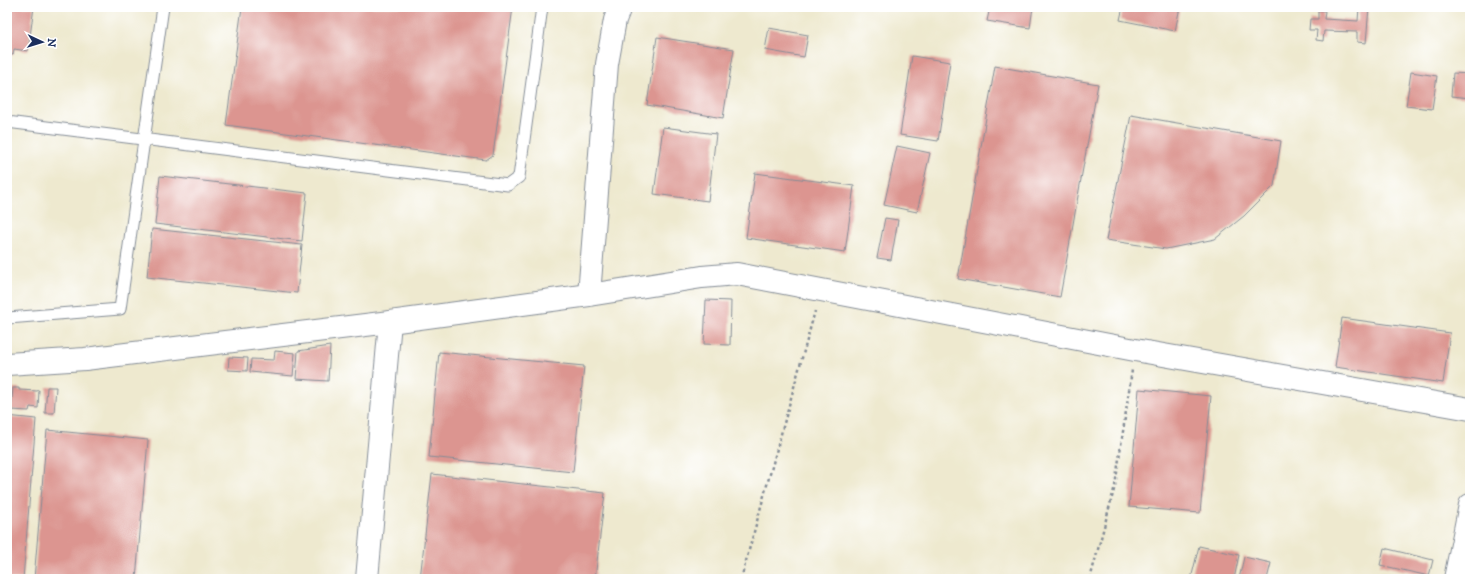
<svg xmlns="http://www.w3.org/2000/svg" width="1477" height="586" font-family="'IM FELL DW Pica',serif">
<rect width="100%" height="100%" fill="#fff"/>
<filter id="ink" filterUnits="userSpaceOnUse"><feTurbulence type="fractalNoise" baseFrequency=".025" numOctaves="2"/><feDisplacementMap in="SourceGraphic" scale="8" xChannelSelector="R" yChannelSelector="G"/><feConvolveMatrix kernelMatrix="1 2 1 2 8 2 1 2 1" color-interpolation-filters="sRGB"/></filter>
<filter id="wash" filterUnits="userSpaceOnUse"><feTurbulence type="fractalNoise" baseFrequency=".012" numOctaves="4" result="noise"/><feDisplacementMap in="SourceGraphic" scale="16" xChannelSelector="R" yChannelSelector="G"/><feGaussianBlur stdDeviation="0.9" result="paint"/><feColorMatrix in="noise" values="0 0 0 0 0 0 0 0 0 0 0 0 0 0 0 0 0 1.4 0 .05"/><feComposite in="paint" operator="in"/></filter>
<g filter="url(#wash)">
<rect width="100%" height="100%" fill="#eee9cf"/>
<g id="blocks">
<g fill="#dc9590">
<polygon points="7,7 34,7 28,51 14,49 13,55 7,54"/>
<polygon points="242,7 513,7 493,155 486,160 226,125"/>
<polygon points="990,7 1033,7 1030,28 987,21"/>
<polygon points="1123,7 1180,7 1175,31 1120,20"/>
<polygon points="1359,7 1369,7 1366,43 1357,42 1357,32 1324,31 1323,41 1316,40 1317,30 1309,30 1310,19 1318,19 1318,10 1325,11 1324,19 1358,21"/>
<polygon points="769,28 808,35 804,57 765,50"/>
<polygon points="657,37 734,49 723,118 647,105"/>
<polygon points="912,56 950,62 938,141 900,135"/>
<polygon points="995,66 1098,84 1060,297 958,279"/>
<polygon points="1411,72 1437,76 1432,109 1406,106"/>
<polygon points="1453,73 1470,74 1470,98 1451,96"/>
<polygon points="1131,115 1281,141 1274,186 1244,216 1215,239 1166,249 1106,240"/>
<polygon points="663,127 716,134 708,201 654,194"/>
<polygon points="897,146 930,153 917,212 884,205"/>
<polygon points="755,173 854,186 845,252 746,238"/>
<polygon points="160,176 307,193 302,241 155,224"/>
<polygon points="885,218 898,220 891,260 877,258"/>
<polygon points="152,229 302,245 297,293 147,277"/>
<polygon points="706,300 731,301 730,345 704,344"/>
<polygon points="1342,318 1450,333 1443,383 1335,367"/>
<polygon points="330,346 328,381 296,379 298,351"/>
<polygon points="275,351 295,353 293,376 250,372 251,359 274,360"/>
<polygon points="439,352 584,366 573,472 429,457"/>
<polygon points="229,357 248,358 247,371 228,370"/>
<polygon points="47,387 56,387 54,413 45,413"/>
<polygon points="13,388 19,388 19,390 37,391 39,390 38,408 30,407 29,411 11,410"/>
<polygon points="1139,389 1211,396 1200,513 1129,507"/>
<polygon points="7,416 36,419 23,579 7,579"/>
<polygon points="47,430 148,440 136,579 34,579"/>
<polygon points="432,474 605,493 595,579 420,579"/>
<polygon points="1199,546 1239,555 1234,579 1191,579"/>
<polygon points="1384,548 1433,560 1429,576 1380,565"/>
<polygon points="1244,557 1271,563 1267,579 1239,579"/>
</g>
</g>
</g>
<g filter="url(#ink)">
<use href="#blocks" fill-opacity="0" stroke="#848c96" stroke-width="1"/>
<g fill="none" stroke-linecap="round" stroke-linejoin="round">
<g stroke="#848c96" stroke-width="13">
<g id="service">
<polyline points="7,122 508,185 519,177 542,7"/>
<polyline points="8,318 120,309 163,7"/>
</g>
</g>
<g stroke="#848c96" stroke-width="24">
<g id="tertiary">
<polyline points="589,295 607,64 615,20 620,7"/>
<polyline points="7,364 85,359 390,322 589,295 702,277 737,274 1135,350 1470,409"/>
<polyline points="367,579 390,322"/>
</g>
</g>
<g stroke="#848c96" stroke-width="24">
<polyline id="primary" points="1455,579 1470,505"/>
</g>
<g stroke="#848c96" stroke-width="2.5" stroke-dasharray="3 3" stroke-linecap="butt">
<polyline points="741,579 815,311"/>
<polyline points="1090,579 1115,486 1132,370"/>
</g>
<use href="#service" stroke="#fff" stroke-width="11"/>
<use href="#tertiary" stroke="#fff" stroke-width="22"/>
<use href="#primary" stroke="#fff" stroke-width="22"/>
</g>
</g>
<rect width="1477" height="586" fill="none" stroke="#fff" stroke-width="24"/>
<g transform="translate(42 42) rotate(94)" stroke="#ffffff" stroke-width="3" paint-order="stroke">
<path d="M0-3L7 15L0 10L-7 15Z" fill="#1b2f5e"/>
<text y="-6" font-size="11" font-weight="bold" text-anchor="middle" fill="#1b2f5e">N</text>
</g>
</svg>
